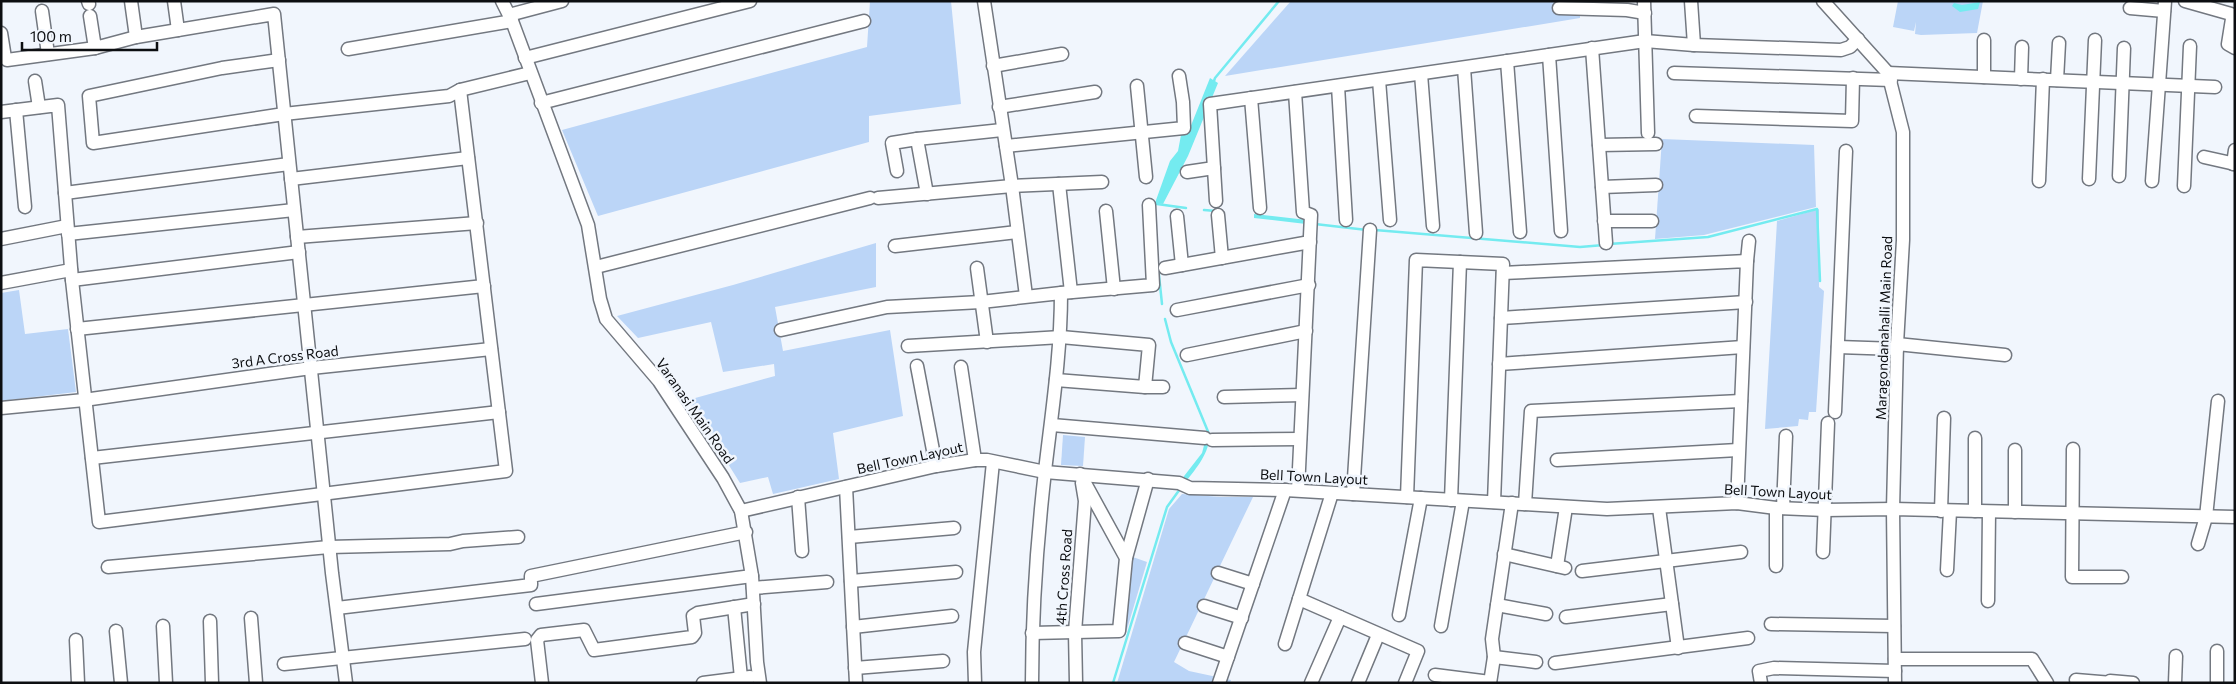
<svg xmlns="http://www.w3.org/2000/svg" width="2236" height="684" font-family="Commissioner,sans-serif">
<rect width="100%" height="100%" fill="#f1f6fd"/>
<g fill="#bbd5f7">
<polygon points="870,1 951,1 961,104 869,116 869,142 598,216 562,130 867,47"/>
<polygon points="1291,1 1580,1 1580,18 1225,76"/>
<polygon points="1898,1 1983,1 1977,33 1921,35 1915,34 1916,22 1914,31 1893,27"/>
<polygon points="1662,139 1814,145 1816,207 1704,235 1655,239"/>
<polygon points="1819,209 1819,287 1824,291 1816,412 1809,412 1808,420 1799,419 1798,426 1765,429 1777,221"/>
<polygon points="876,243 876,287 775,307 783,351 890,330 903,416 833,433 839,479 773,494 768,477 740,483 688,400 775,376 774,364 723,372 711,322 638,338 617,316 733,285"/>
<polygon points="19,290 25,334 68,329 76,392 1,401 1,293"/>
<polygon points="1063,435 1085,437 1083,466 1061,465"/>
<polygon points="1182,494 1221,497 1253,497 1174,662 1189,671 1231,680 1230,683 1117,683 1169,509"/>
<polygon points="1130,556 1147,562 1125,636 1122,635"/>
</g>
<g fill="#74ebf0">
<polygon points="1980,2 1978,9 1960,12 1952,6 1954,3 1962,5"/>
<polygon points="1210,78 1218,83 1188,156 1163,204 1155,203 1170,161 1178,151 1181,135 1188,133"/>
<polygon points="1254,214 1307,220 1306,224 1254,218"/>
<path d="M1207 434H1210C1209 454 1197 467 1185 483L1181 480 1202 453Z"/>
</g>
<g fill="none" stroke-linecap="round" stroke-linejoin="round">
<g stroke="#74ebf0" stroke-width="2.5">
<polyline points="1213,84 1215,78 1279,1"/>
<polyline points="1157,204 1186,208"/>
<polyline points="1204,210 1216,211"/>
<polyline points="1315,224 1367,230"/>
<polyline points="1375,230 1580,247 1604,245"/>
<polyline points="1609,244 1708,237 1817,209 1820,281"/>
<polyline points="1158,266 1162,304"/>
<polyline points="1165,319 1171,342 1209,434"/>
<polyline points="1113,683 1167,507 1180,489"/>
</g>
<g stroke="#737880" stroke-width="15">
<g id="minor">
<polyline points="88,1 89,4"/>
<polyline points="131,1 136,37"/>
<polyline points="174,1 178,30"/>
<polyline points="502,1 512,21 588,225 600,299 606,319 659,381 723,478 741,511 752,576 757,662 760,683"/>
<polyline points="984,1 1012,186 1026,296"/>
<polyline points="1644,1 1648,133"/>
<polyline points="1691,1 1694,45"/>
<polyline points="1823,1 1888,73 1903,132 1903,240 1897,344 1893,509 1895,683"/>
<polyline points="2185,1 2231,14 2232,19 2228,44 2235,48"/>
<polyline points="1559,8 1627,10 1645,13"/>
<polyline points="2130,8 2164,11"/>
<polyline points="42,11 48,54"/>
<polyline points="509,15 562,1"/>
<polyline points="90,16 95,48 136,37 274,14 332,573 346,683"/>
<polyline points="1,33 5,58 7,60 95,48"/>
<polyline points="1592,48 1606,243"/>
<polyline points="348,49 512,21"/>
<polyline points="1549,55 1561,231"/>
<polyline points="525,58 750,1"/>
<polyline points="279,60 222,68 89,96 93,143 284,114 449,96 460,90 530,73"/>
<polyline points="1507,61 1520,232"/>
<polyline points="993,66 1062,54"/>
<polyline points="1464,68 1476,233"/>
<polyline points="1674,73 1891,80"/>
<polyline points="1888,73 2215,87"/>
<polyline points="1421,74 1433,226"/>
<polyline points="1984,77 1984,40"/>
<polyline points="2021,79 2022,47"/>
<polyline points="1379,80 1390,220"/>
<polyline points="2057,80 2059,43"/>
<polyline points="35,81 39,107"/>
<polyline points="1137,86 1146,177"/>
<polyline points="1338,86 1346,220"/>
<polyline points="1295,92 1303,212 1311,215 1298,490"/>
<polyline points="1251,98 1260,208"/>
<polyline points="541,103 864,21"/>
<polyline points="999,107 1095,92"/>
<polyline points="16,110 25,207"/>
<polyline points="1,112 58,105 72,280 99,522 506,471 460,90"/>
<polyline points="1696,116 1852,121 1853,78"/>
<polyline points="917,139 1002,130"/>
<polyline points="1599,145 1656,144"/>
<polyline points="1006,146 1184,128 1183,102 1179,76"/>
<polyline points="2204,157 2235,164"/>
<polyline points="2233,164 2235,150"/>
<polyline points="897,171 892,143 917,139 927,194"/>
<polyline points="1187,172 1214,168"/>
<polyline points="2119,176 2124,48"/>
<polyline points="291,179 468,158"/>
<polyline points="2089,179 2095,40"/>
<polyline points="2039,181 2043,79"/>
<polyline points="2152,181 2165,1"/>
<polyline points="1059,184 1071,292"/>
<polyline points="2184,186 2190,46"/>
<polyline points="1602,187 1656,185"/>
<polyline points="65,193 289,164"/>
<polyline points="878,198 1012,186 1102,182"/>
<polyline points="1216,201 1210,104 1645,41 1694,45 1841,50 1850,47 1858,39"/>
<polyline points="1106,211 1114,289"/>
<polyline points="1218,215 1222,258"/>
<polyline points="1177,216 1182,265"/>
<polyline points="1604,221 1652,221"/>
<polyline points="68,234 294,210"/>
<polyline points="297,237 477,223"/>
<polyline points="1,239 67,226"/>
<polyline points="895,246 1017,232"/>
<polyline points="1747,261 1749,241"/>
<polyline points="596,267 870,198"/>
<polyline points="977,268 987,342"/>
<polyline points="1165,268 1310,242"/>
<polyline points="1503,273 1747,261 1737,503"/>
<polyline points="72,280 299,252"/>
<polyline points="1,283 71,270"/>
<polyline points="1061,293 1153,285 1149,205"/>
<polyline points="1177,310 1309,285"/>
<polyline points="1501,318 1746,302"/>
<polyline points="77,329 484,286"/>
<path d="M781 330 887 307 981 302 1061 293C1061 353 1052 411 1045 471 1037 541 1032 612 1032 683"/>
<polyline points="1897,344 2005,355"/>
<polyline points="908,346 1061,337 1149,345 1145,387 1056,380"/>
<polyline points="1838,347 1897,349"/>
<polyline points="1187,355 1306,331"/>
<polyline points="1499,364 1743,347"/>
<polyline points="917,366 936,466"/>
<polyline points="961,367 975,460"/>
<polyline points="1145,387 1163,387"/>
<polyline points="1224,397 1302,395"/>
<polyline points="1,408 84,400 311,368 491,349"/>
<polyline points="1835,412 1846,151"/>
<polyline points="1052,425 1205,438"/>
<polyline points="1212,440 1300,439"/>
<polyline points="2073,449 2072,577 2122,577"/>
<polyline points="92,458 499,412"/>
<polyline points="1557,460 1738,450"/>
<polyline points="846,487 856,683"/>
<polyline points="1353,494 1370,230"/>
<polyline points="798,497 802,551"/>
<polyline points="1407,497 1416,260 1503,264 1494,502"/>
<polyline points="1451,500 1460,262"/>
<polyline points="1525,504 1531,411 1741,401"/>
<polyline points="1659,508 1678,648"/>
<polyline points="1776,508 1776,566"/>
<polyline points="1783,508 1786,436"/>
<polyline points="741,511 936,466 975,460 987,460 1045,472 1179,483 1190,488 1285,490 1607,509 1737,503 1776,508 1825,510 1893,509 2235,517"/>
<polyline points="1941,511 1944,418"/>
<polyline points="1975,511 1975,438"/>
<polyline points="2015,512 2015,450"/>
<polyline points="849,537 954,528"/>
<polyline points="2198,544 2206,517 2218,401"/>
<polyline points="1823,552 1828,423"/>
<polyline points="1504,554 1565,568"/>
<polyline points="1126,558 1148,479"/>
<polyline points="1557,566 1566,507"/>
<polyline points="108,567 329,547 450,544 463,541 518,537"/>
<polyline points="1947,570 1950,511"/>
<polyline points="1582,571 1741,552"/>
<polyline points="1218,573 1253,584"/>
<polyline points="851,581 956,572"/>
<polyline points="753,588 827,582"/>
<polyline points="1299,599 1418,651 1405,683"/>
<polyline points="1988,601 1989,512"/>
<polyline points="536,604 752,576"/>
<polyline points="1497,605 1546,614"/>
<polyline points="1204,606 1242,618"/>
<polyline points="734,607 741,678"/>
<polyline points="337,608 531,585 531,576 746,532"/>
<polyline points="1399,615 1421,498"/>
<polyline points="1566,617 1672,604"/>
<polyline points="251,618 256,683"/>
<polyline points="210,621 212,683"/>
<polyline points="1771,624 1894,626"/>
<polyline points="163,626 166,683"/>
<polyline points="1441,626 1463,501"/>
<polyline points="853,627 952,616"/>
<polyline points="116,631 121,683"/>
<polyline points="1032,633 1119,631 1126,558 1080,474"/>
<polyline points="76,640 78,683"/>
<polyline points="1185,643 1228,657"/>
<polyline points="1285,644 1332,493"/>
<polyline points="2217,651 2217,683"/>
<polyline points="1494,657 1536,662"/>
<polyline points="1895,659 2032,659 2047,683"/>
<polyline points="1555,663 1748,638"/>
<polyline points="284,664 525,639"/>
<polyline points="855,668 943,661"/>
<polyline points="1435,675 1490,682"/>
<polyline points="2076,680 2112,683"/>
<polyline points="2110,681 2133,683"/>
<polyline points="542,683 537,640 541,635 584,630 594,650 692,637 695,633 693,616 698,613 754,604"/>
<polyline points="703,683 750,677"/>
<polyline points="975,683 974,652 993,462"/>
<polyline points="1076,683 1075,632 1085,501 1082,483"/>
<polyline points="1219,683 1285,490"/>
<polyline points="1311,683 1340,617"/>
<polyline points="1358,683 1378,635"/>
<polyline points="1490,683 1494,657 1492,639 1512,503"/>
<polyline points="1761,683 1759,671 1774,668 1895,671"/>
<polyline points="2175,683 2176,656"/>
</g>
</g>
<use href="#minor" stroke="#fff" stroke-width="12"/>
</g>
<g text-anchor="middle" stroke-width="5" stroke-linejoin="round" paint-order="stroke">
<g font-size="14" fill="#0c0e11" stroke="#f1f6fd">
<text transform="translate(1884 328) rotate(-88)" y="5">Maragondanahalli Main Road</text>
<text transform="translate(285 357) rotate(-7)" y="5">3rd A Cross Road</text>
<text transform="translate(695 411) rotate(55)" y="5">Varanasi Main Road</text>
<text transform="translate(910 458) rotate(-12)" y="5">Bell Town Layout</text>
<text transform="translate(1314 477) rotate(3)" y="5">Bell Town Layout</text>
<text transform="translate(1778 492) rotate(3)" y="5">Bell Town Layout</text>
<text transform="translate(1064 577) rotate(-86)" y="5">4th Cross Road</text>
</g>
</g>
<rect width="2236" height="684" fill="none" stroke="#0c0e11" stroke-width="5"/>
<path d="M22 42v8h135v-8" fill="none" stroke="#0c0e11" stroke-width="2.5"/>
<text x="30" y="42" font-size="15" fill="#0c0e11" stroke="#f1f6fd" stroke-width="4" paint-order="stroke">100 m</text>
</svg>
